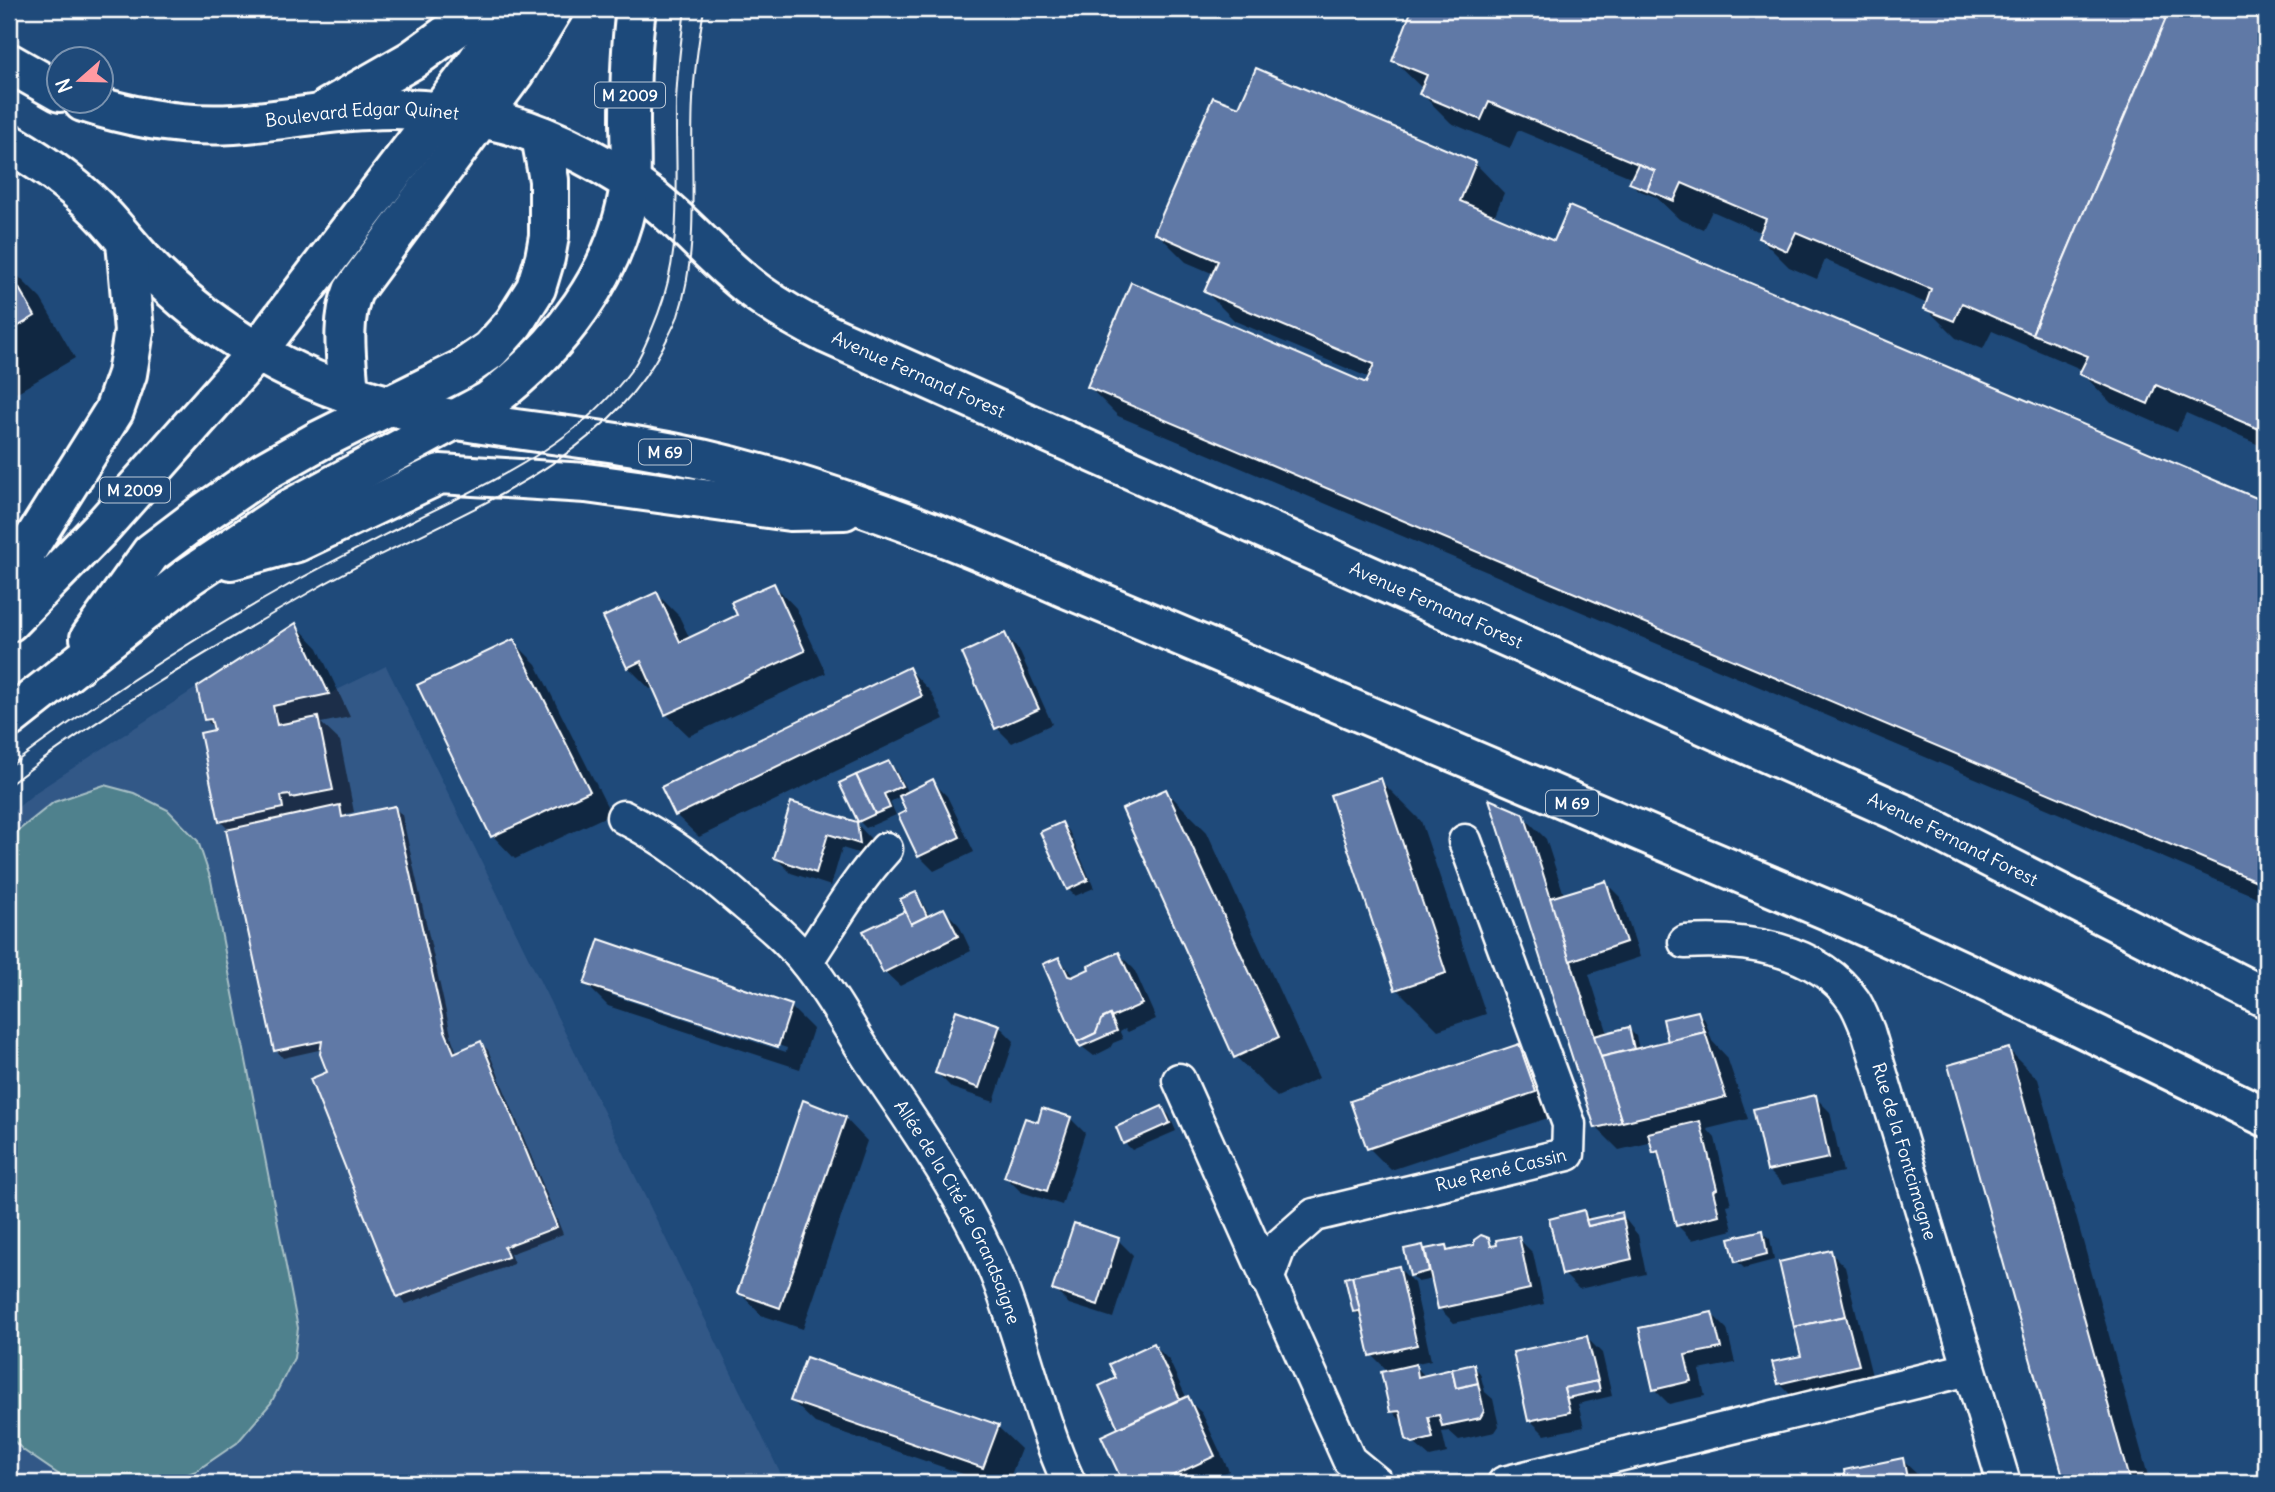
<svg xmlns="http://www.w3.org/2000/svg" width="2275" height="1492" font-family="Delius,sans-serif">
<rect width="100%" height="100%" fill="#1f4a7a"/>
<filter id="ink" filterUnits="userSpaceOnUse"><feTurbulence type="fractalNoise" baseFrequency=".0143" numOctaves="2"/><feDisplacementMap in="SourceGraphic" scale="14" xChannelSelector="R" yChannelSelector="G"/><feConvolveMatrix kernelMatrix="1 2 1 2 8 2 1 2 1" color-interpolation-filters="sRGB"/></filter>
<g filter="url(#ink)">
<polygon fill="#325887" points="296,623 329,694 386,666 785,1483 9,1483 9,815 36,792"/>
<polygon fill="#50818d" stroke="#a8c0c6" stroke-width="2" points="104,785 134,793 168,810 198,841 211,880 298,1328 294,1358 271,1403 237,1443 196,1471 164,1483 78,1483 64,1478 23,1450 9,1436 9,838 54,802"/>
<g fill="#0007" fill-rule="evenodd">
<polygon points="197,9 223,9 220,20 204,16"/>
<polygon points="1417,9 2235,9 2266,22 2266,448 2186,413 2177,432 2111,403 2082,373 2083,370 1992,331 1983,349 1956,338 1926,308 1928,304 1825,260 1817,279 1789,267 1760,238 1762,233 1712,211 1703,229 1679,219 1656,197 1638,190 1631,183 1633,178 1518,130 1510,148 1451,123 1421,93 1423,89 1394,61 1414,11"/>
<polygon points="1240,109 1475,163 1504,193 1494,217 1555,243 1570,209 2266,504 2266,901 1118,416 1089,387 1367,385 1370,378 1235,321 1206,292 1214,274 1186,262 1157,233"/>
<polygon points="9,267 41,299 75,358 9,397"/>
<polygon points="774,585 796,608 826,673 689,736 666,714 654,687 650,689 628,667 657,594 679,616 690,639 739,616"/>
<polygon points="296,625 318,648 350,717 321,723 340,741 354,812 346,814 347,817 395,808 402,815 452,1039 457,1053 481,1043 488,1050 563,1234 510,1254 514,1264 406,1304 399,1297 313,1080 329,1073 323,1049 283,1058 276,1050 230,831 220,821 216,731 206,719"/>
<polygon points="1004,635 1019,650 1052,724 1012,743 997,728"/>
<polygon points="514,642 536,664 611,814 515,859 493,836 420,686"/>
<polygon points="909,669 931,692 944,719 699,837 676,815"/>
<polygon points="889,763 896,770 908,793 932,781 947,796 974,852 934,871 919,856 909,812 901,796 890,802 896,815 866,828 859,821"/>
<polygon points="1380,780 1421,821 1486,1014 1438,1030 1397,989"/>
<polygon points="1166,791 1207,832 1319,1078 1277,1097 1236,1057"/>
<polygon points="792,804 856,823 871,839 874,858 842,848 831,886 791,873 776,858"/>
<polygon points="1523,816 1546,839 1564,895 1606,883 1621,898 1640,957 1589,974 1608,1034 1629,1029 1636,1036 1639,1050 1670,1042 1697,1013 1705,1020 1712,1041 1727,1057 1748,1119 1707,1129 1715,1138 1731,1204 1727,1205 1733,1230 1692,1240 1677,1225 1661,1158 1655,1152 1653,1142 1619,1150 1596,1127"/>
<polygon points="1062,824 1069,831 1094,888 1075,896 1068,889"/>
<polygon points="915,894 922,901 930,917 944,910 959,925 971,951 900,986 885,972 866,932 907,912"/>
<polygon points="1119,954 1134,969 1156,1019 1128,1032 1125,1029 1120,1032 1123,1039 1113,1043 1110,1048 1094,1056 1081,1046 1059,959 1075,977"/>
<path d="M586 984 791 1007 813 1029 800 1069 608 1006ZM611 991 787 1048 786 1052 611 995Z"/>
<polygon points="999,1026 1014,1041 994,1102 952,1088 937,1073"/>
<polygon points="1519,1046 1541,1068 1557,1115 1391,1170 1369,1148"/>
<polygon points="2009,1050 2038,1079 2150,1483 2067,1483 1950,1066"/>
<polygon points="1815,1097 1830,1112 1843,1172 1783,1185 1768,1170"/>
<polygon points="1162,1108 1169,1115 1176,1131 1132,1150 1125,1143 1118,1128"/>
<polygon points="845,1118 867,1141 803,1329 761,1315 739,1292"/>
<polygon points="1070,1118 1085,1133 1062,1205 1021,1192 1006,1177"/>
<polygon points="1583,1212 1592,1220 1621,1214 1638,1235 1646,1274 1579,1289 1564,1274"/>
<polygon points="1762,1232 1770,1239 1774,1260 1744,1268 1737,1261"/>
<polygon points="1518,1238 1533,1253 1544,1304 1454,1323 1439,1308 1433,1279 1418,1282 1411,1275 1423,1247 1427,1251 1446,1247 1451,1252 1475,1247 1488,1240 1495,1247"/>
<polygon points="1118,1240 1133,1255 1113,1318 1069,1304 1054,1289"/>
<polygon points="1830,1252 1845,1267 1873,1380 1794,1398 1779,1383 1803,1357"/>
<polygon points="1399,1268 1414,1283 1431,1360 1413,1364 1426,1377 1473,1366 1480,1373 1485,1392 1493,1399 1499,1426 1495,1432 1459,1440 1449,1431 1442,1432 1447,1453 1430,1457 1408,1438 1405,1425 1392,1411 1389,1372 1372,1355 1362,1318 1355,1311"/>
<polygon points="1712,1314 1727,1329 1735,1363 1699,1370 1705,1396 1669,1404 1654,1389"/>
<polygon points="1587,1338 1602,1353 1612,1396 1578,1404 1584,1427 1545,1435 1530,1420"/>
<polygon points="1154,1345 1169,1360 1187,1399 1202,1413 1229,1471 1203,1483 1125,1483 1104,1437 1121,1429 1101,1387 1118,1379"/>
<polygon points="792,1401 998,1427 1021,1449 1008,1483 989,1483 815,1423"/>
<polygon points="1902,1460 1918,1475 1919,1483 1848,1483 1846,1471"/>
</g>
<g fill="#6079a6" stroke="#fff" stroke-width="2">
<polygon points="1412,9 2170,9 2032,334 1962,303 1954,321 1924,309 1931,289 1796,232 1787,251 1758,238 1766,219 1682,183 1674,201 1647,190 1655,171 1489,102 1481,120 1419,94 1427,75 1392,61"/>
<polygon points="2170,9 2239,9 2266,20 2266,432 2156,385 2148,404 2079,374 2088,356 2032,334"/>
<polygon points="1256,68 1476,162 1460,201 1554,241 1569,206 2266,502 2266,885 1087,387 1131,282 1366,383 1374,364 1204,292 1218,261 1154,233 1213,97 1239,107"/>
<polygon points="1638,164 1655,171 1647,190 1629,183"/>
<polygon points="9,271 35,316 9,332"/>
<polygon points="774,583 805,651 665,715 641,661 627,668 603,617 657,592 680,642 737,615 731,602"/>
<polygon points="296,623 329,694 273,706 277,725 318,717 333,790 291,798 290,795 281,796 283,808 219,822 200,733 214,730 211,719 204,720 197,687"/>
<polygon points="1005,633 1039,709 995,729 962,653"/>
<polygon points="514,639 590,791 491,837 417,685"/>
<polygon points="909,667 922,696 675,816 661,787"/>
<polygon points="889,761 902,786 884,794 890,808 875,814 856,775"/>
<polygon points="856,775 875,814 858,822 839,783"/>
<polygon points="1381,778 1446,973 1395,990 1330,795"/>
<polygon points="933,779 960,837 918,857 898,815 906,811 899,796"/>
<polygon points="1166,789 1279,1037 1234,1058 1122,809"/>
<polygon points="1489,799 1524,814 1622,1122 1595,1128"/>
<polygon points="791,802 857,822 860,844 828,834 816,873 774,858"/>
<polygon points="340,805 342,817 395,806 445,1031 454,1053 481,1041 557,1227 504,1247 508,1257 397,1297 310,1079 327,1072 320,1054 322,1041 274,1051 226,830"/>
<polygon points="1062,822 1088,880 1067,890 1040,832"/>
<polygon points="1606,881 1626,942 1570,961 1550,898"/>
<polygon points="916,892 927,916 911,924 900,899"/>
<polygon points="944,908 958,936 883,973 863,931 905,911 911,924"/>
<polygon points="599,939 792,1005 778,1047 584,984"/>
<polygon points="1119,952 1142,1004 1111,1018 1110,1015 1103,1018 1096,1033 1077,1042 1043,964 1059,957 1068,976 1072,977 1089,969 1088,966"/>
<polygon points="956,1010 1000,1025 979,1088 935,1073"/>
<polygon points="1698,1011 1705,1032 1668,1042 1663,1019"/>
<polygon points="1110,1015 1117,1031 1080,1047 1077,1042 1096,1033 1101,1020"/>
<polygon points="1629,1027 1634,1049 1601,1057 1594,1036"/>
<polygon points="1705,1032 1726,1097 1622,1122 1601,1057"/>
<polygon points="1519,1044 1536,1092 1367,1149 1350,1101"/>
<polygon points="2009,1048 2130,1483 2065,1483 1948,1065"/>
<polygon points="1816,1095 1829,1158 1767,1171 1753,1109"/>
<polygon points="803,1100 846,1117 780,1308 737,1293"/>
<polygon points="1162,1106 1170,1123 1123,1144 1116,1127"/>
<polygon points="1042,1108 1071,1117 1047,1191 1004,1177 1025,1118 1038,1122"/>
<polygon points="1700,1121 1717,1189 1713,1191 1719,1215 1676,1226 1658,1151 1653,1153 1648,1133"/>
<polygon points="1584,1210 1588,1226 1623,1218 1632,1259 1562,1275 1549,1219"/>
<polygon points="1622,1212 1623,1218 1588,1226 1586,1220"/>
<polygon points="1074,1223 1119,1238 1098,1305 1052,1290"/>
<polygon points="1763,1230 1767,1254 1735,1262 1729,1238"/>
<polygon points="1481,1235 1489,1238 1491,1246 1497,1245 1496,1240 1519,1236 1530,1289 1438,1309 1425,1249 1446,1245 1447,1251 1474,1245 1474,1240"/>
<polygon points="1423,1245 1429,1271 1410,1276 1404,1249"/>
<polygon points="1831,1250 1846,1316 1794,1327 1779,1262"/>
<polygon points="1399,1266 1417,1345 1370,1356 1352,1276"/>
<polygon points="1352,1276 1360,1311 1353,1312 1345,1278"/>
<polygon points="1712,1312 1721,1348 1685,1355 1691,1381 1653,1390 1639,1328"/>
<polygon points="1846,1316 1859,1365 1778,1384 1772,1362 1801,1356 1794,1327"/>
<polygon points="1587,1336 1598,1381 1564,1388 1570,1412 1528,1421 1513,1352"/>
<polygon points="1154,1343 1180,1399 1118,1428 1099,1386 1116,1378 1109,1364"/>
<polygon points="806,1357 999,1425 983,1468 790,1401"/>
<polygon points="1416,1364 1418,1377 1452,1369 1456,1388 1478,1383 1484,1411 1480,1418 1442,1426 1439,1415 1428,1417 1433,1438 1413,1443 1406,1439 1400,1411 1390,1412 1381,1372"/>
<polygon points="1474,1364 1478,1383 1456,1388 1452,1369"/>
<polygon points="1598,1381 1600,1391 1567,1398 1564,1388"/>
<polygon points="1188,1396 1215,1456 1157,1483 1123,1483 1101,1436"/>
<polygon points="1903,1458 1908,1483 1846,1483 1844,1470"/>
<polygon points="1799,1476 1801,1483 1765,1483"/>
</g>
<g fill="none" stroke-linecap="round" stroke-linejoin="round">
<g stroke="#fff" stroke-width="37">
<g id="street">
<path id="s1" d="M623 817C667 839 703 868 740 900 763 919 786 937 805 961 833 995 853 1036 878 1072 922 1136 966 1201 996 1273 1024 1342 1038 1416 1069 1483"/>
<path id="s2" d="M1685 942C1744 938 1818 948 1854 1001 1860 1010 1864 1022 1868 1031L2004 1483"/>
<path d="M806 962C832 923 854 884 886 849"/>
<polyline points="1179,1080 1349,1460 1377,1483"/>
<path id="s3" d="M1267 1280 1280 1245 1314 1215 1568 1154 1569 1124 1465 841"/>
<polyline points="1504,1483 1969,1369"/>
</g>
</g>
<g stroke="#fff" stroke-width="44">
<g id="primary">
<polyline points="9,63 60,92"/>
<path id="s4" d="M83 102C132 118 183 127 234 124 278 121 322 112 366 110 413 107 462 112 507 124 555 137 613 168 652 198 690 228 720 266 759 294 780 309 803 322 827 334L1902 813 2266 998"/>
<polyline points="328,108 412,60 482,9"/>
<path d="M9 143C45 164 79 188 107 219 124 238 139 258 157 275 199 316 246 349 300 374 407 424 526 427 640 447 719 460 794 482 869 509 936 532 1001 560 1066 588 1185 637 1304 689 1423 739 1557 797 1691 852 1825 909 1975 974 2120 1046 2266 1117"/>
<path d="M349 395C347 360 340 324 353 291L514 73 553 9"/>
<polyline points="231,560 297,542 440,474 586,483 790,511 844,510"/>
<polyline points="9,591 27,550 114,411 127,374 134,331 126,242"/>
<polyline points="9,622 100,529 256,353 470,72 513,9"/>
<polyline points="90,638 151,553 201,515 265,471 318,441 461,370 490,350 514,323 536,288 545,258 549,236 549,180 541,136"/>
<path d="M9 718 188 577 288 510 489 401C559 347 618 274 630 184 632 163 630 141 630 120 630 83 631 46 636 9"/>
</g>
</g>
<use href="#street" stroke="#1f4a7a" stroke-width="32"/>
<use href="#primary" stroke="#1f4a7a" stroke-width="38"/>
<g stroke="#fff" stroke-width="2">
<path d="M9 767C95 702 186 643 280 590 324 565 369 543 414 520 494 480 578 444 632 369 643 354 651 331 658 314 684 247 675 173 676 103 677 72 681 40 685 9"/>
<path d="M9 785C106 711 211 649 317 588 433 521 599 473 663 347 668 337 674 326 678 316 701 246 689 171 693 100 694 69 699 39 704 9"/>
</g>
</g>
</g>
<g text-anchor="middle" stroke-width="5" stroke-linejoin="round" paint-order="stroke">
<g fill="#1f4a7a" stroke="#bcc9d7" stroke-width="2">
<rect x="595" y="82.5" width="70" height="25" rx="5"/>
<rect x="639" y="439.5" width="52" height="25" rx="5"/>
<rect x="100" y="477.5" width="70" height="25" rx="5"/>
<rect x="1546" y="790.5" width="52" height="25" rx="5"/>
</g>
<g font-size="16" font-weight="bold" fill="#fff">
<text x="630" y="101">M 2009</text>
<text x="665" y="458">M 69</text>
<text x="135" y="496">M 2009</text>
<text x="1572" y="809">M 69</text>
</g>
<g font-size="18" fill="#fff" stroke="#1f4a7a">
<text dy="6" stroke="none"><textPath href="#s4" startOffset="282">Boulevard Edgar Quinet</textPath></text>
<text dy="6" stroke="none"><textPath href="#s4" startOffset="915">Avenue Fernand Forest</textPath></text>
<text dy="6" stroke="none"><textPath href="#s4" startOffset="1482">Avenue Fernand Forest</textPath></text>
<text dy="6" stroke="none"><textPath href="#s4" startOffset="2049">Avenue Fernand Forest</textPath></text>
<text dy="6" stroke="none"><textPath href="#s2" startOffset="346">Rue de la Fontcimagne</textPath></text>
<text dy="6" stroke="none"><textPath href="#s3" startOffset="275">Rue René Cassin</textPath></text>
<text dy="6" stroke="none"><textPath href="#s1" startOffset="528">Allée de la Cité de Grandsaigne</textPath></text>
</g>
</g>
<rect width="2275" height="1492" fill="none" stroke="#1f4a7a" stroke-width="35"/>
<rect x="18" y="18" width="2240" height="1457" fill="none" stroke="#fff" stroke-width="2.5" filter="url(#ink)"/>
<g transform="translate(80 80) rotate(250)"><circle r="33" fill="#1f4a7a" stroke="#7992af" stroke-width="2"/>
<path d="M0-5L12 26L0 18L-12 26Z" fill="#ff9aa2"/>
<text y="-10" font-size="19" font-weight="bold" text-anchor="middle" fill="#ffffff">N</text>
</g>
</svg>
